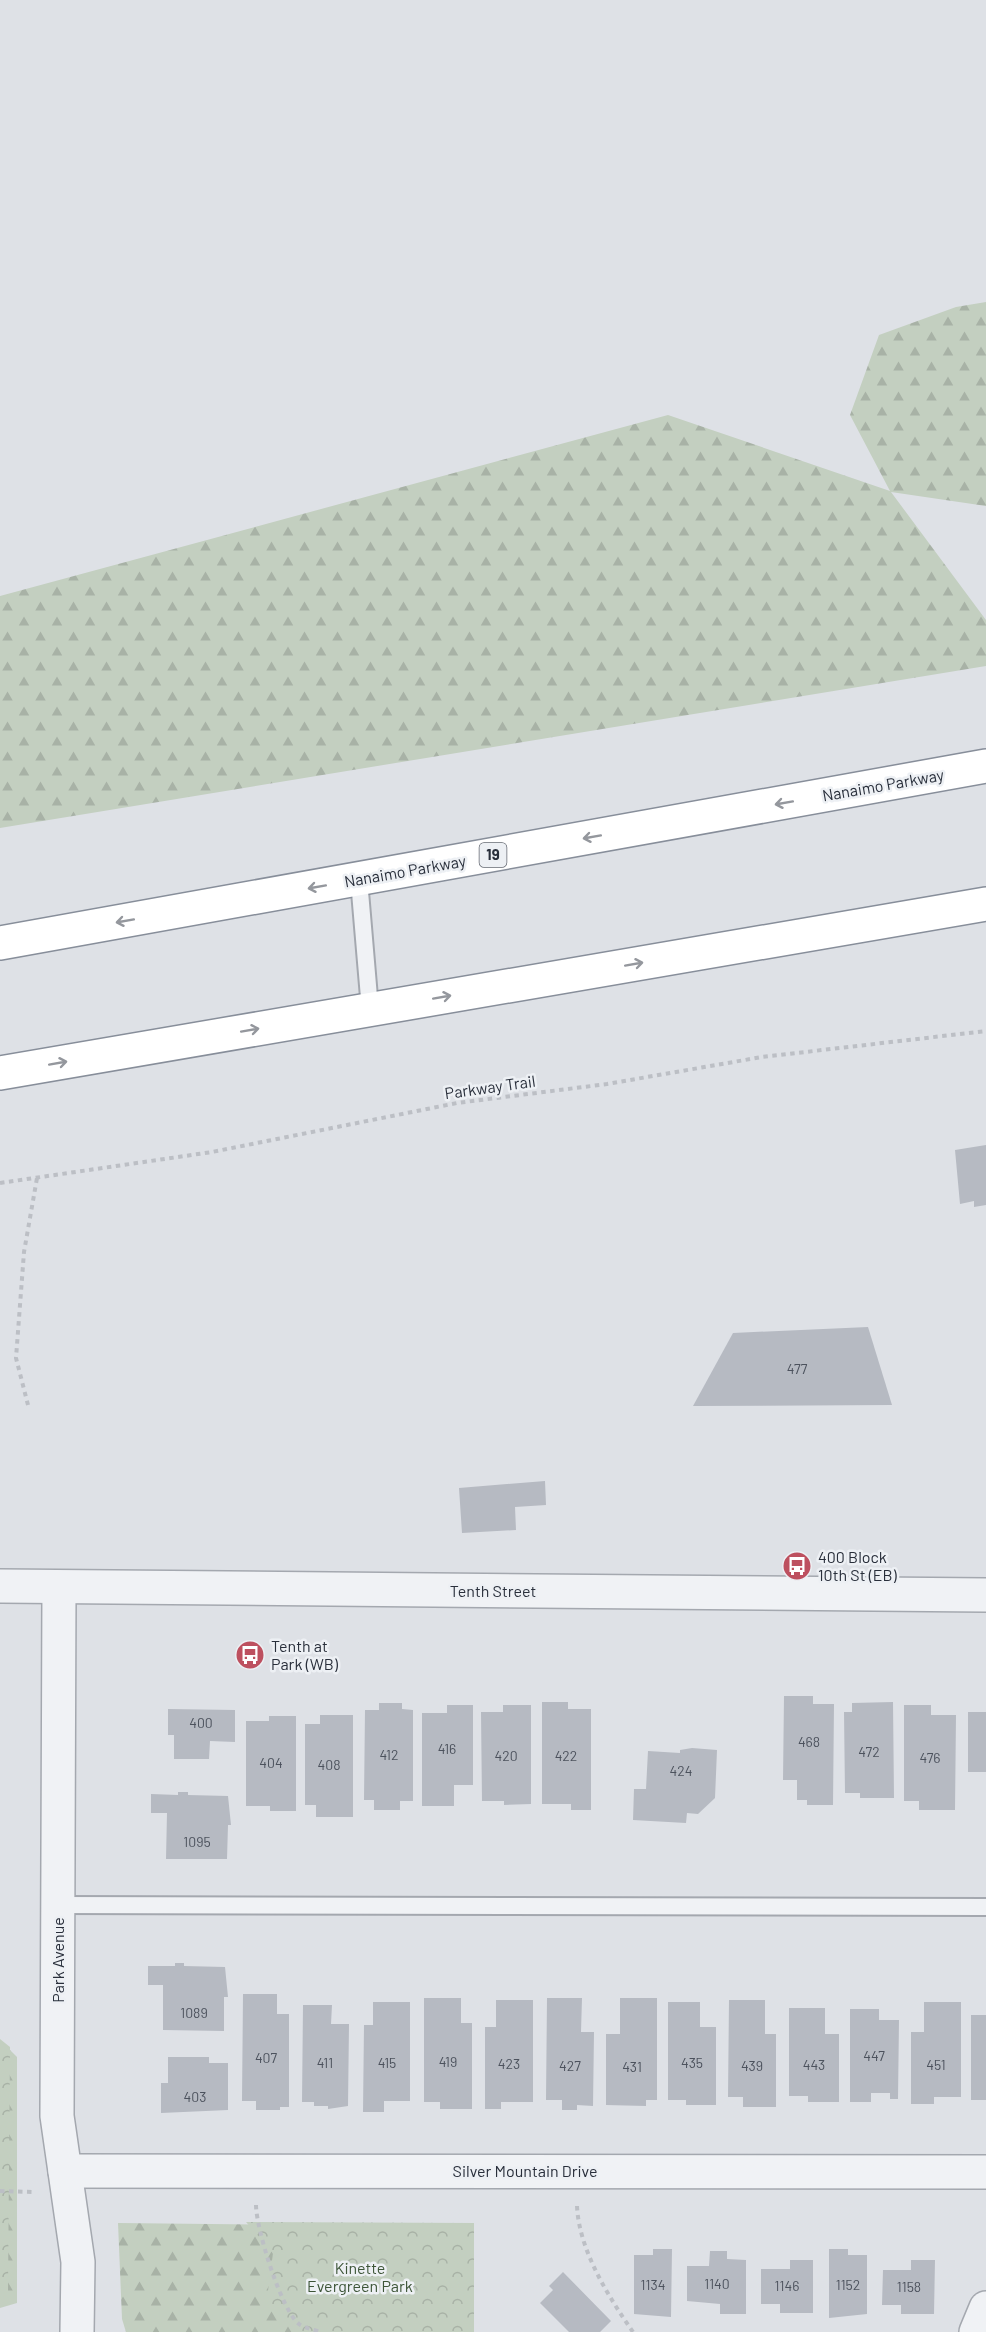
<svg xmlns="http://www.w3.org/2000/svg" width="986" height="2332" font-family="Barlow,sans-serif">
<defs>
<pattern id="forest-firs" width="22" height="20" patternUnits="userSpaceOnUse" patternTransform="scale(1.5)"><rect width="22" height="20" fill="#c3cfc0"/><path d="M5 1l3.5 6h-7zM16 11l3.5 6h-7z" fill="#a8b2a6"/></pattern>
<pattern id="park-crowns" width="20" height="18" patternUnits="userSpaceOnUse" patternTransform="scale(1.5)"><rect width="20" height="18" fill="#c3cfc0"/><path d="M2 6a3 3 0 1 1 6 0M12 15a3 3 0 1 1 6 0" fill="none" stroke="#a8b2a6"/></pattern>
</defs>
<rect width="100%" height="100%" fill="#dee1e6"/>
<g fill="url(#forest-firs)">
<polygon points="986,302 986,506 891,492 986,620 986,666 0,828 0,596 668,415 890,491 850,415 879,335 956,307"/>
<polygon points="0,2040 17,2057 17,2303 0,2308"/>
<polygon points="118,2223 466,2227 472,2332 126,2332 122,2319"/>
</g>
<g fill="url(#park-crowns)">
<polygon points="0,2039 10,2047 8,2291 0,2291"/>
<polygon points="246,2222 474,2223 474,2332 295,2332 266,2306 273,2253"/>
</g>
<g fill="#b6bac2">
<polygon points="986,1145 986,1205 974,1207 974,1201 960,1204 955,1150"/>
<polygon points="868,1327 892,1405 693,1406 733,1333"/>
<polygon points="545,1481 546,1505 515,1507 516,1530 462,1533 459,1488"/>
<polygon points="784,1696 813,1696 813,1704 834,1704 833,1805 807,1805 807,1800 797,1800 797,1780 783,1780"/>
<polygon points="542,1702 568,1702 568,1709 591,1709 591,1810 571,1810 571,1804 542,1804"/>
<polygon points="893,1702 894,1798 860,1798 860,1793 845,1793 844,1712 852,1712 852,1703"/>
<polygon points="379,1703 402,1703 402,1709 413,1710 413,1801 400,1801 400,1810 374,1810 374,1800 364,1800 365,1710 379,1710"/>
<polygon points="447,1705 473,1705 473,1785 454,1785 454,1806 422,1806 422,1713 447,1713"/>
<polygon points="503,1705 531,1705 531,1804 504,1805 504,1801 482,1801 481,1712 503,1712"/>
<polygon points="904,1705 931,1705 931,1715 956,1715 955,1810 919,1810 919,1801 904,1801"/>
<polygon points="168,1709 235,1710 235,1742 210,1741 209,1759 174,1759 174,1735 168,1735"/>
<rect x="968" y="1712" width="18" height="60"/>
<polygon points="320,1715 353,1715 353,1817 316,1817 316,1805 305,1805 305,1724 320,1724"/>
<polygon points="269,1716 296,1716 296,1811 270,1811 270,1806 246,1806 246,1721 269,1721"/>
<polygon points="692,1748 717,1750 715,1798 698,1814 687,1813 686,1823 633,1820 634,1789 646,1789 648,1751 680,1753 680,1750"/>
<polygon points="178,1792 188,1792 188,1795 228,1796 231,1825 228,1825 227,1859 166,1859 167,1813 151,1813 151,1794 178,1795"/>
<polygon points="175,1963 184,1963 184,1966 225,1967 228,1997 224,1997 224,2031 163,2030 163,1985 148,1985 148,1966 175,1966"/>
<polygon points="243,1994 277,1994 277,2014 289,2014 289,2107 280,2107 280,2110 256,2110 256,2101 242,2101"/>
<polygon points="424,1998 461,1998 461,2023 472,2023 472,2109 440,2109 440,2102 424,2102"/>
<polygon points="547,1998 582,1998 581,2032 594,2032 593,2106 577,2105 577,2110 562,2110 562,2100 546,2100"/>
<polygon points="620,1998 657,1998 657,2100 646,2100 646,2106 606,2105 606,2034 620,2034"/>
<polygon points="496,2000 533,2000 533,2102 501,2102 501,2109 485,2109 485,2027 496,2027"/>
<polygon points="729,2000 765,2000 765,2034 776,2034 776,2107 743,2107 743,2097 728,2097"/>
<polygon points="373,2002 410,2002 410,2101 384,2101 384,2112 363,2112 364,2025 373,2025"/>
<polygon points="668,2002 700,2002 700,2027 716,2027 716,2105 686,2105 686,2100 668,2100"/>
<polygon points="924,2002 961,2002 961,2097 934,2097 934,2104 911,2104 911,2032 924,2032"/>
<polygon points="303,2005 332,2005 331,2024 349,2024 348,2106 328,2109 328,2106 314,2106 314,2102 302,2102"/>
<polygon points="789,2008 825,2008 825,2034 839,2034 839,2102 808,2102 808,2096 789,2096"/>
<polygon points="850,2009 879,2009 879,2020 899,2020 898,2099 890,2099 890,2093 871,2093 871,2102 850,2102"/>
<rect x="971" y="2015" width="15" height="85"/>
<polygon points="168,2057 209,2057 209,2063 228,2063 228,2110 161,2113 161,2083 168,2083"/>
<polygon points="653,2249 672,2249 671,2317 634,2314 634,2255 653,2255"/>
<polygon points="829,2249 848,2249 848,2255 867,2255 867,2314 829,2318"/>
<polygon points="710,2251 727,2251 727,2259 746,2260 746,2314 720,2314 720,2304 687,2301 687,2266 709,2266"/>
<polygon points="790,2260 813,2260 813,2313 780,2313 780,2304 761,2304 761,2269 790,2269"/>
<polygon points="911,2260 935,2260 934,2314 901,2314 901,2305 882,2305 883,2270 911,2270"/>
<polygon points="563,2272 611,2321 600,2332 569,2332 540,2303 553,2290 549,2286"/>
</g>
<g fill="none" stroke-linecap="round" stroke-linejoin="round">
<g stroke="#a4a8af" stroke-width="20">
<g id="service">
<polyline points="359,880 370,1009"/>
<polyline points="58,1905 986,1907"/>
</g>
</g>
<g stroke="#a4a8af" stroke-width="36">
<g id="minor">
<polyline points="59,1588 57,2116 78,2262 77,2332"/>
<polyline points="65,2171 986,2172"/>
<polyline points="976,2332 986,2308"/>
</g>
</g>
<g stroke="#a4a8af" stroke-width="36">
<polyline id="tertiary" points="0,1586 986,1595"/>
</g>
<g stroke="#878e9a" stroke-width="36">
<g id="motorway">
<polyline points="0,943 986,766"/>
<polyline points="0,1073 986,904"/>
</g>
</g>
<g stroke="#bcbfc5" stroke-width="4" stroke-dasharray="4.5 4.5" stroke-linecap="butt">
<polyline points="0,1183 212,1152 457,1103 607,1084 762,1057 986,1031"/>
<polyline points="28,1405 16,1358 24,1252 37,1178"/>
<polyline points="0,2191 35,2192"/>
<path d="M256 2205C256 2228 281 2310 299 2324 304 2328 315 2330 321 2332"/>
<path d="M577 2206C579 2250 608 2296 633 2332"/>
</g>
<use href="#service" stroke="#f0f2f5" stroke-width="16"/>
<use href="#minor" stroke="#f0f2f5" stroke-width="33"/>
<use href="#tertiary" stroke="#f0f2f5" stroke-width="33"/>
<use href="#motorway" stroke="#fff" stroke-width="33"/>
</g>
<defs><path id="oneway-shaft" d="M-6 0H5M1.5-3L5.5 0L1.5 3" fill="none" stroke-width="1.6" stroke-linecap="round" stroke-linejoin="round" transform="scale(1.5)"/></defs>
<g stroke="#94979d">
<use href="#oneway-shaft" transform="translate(784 803) rotate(170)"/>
<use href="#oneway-shaft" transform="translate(592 837) rotate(170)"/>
<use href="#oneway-shaft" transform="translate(317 887) rotate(170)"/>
<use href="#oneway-shaft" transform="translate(125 921) rotate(170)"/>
<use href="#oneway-shaft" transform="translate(634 964) rotate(-10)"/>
<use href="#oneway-shaft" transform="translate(442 997) rotate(-10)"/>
<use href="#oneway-shaft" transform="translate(250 1030) rotate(-10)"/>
<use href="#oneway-shaft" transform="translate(58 1063) rotate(-10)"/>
</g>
<defs>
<g id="bus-disc" transform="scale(1.5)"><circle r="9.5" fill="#bd505f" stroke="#edf0f4"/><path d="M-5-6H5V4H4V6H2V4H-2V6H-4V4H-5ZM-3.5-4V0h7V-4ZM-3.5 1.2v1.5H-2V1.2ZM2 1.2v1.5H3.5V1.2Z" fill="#fff"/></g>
</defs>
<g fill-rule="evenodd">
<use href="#bus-disc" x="797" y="1566"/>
<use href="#bus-disc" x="250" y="1655"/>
</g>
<g text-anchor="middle" stroke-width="5" stroke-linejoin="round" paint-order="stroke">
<g font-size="14" fill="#4c525d">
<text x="797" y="1374">477</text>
<text x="201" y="1728">400</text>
<text x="809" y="1747">468</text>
<text x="447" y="1754">416</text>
<text x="869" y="1757">472</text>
<text x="389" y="1760">412</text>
<text x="506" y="1761">420</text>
<text x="566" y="1761">422</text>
<text x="930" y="1763">476</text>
<text x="271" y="1768">404</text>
<text x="329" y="1770">408</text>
<text x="681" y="1776">424</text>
<text x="197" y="1847">1095</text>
<text x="194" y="2018">1089</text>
<text x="874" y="2061">447</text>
<text x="266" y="2063">407</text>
<text x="448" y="2067">419</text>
<text x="325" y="2068">411</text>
<text x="387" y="2068">415</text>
<text x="692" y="2068">435</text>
<text x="509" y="2069">423</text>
<text x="814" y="2070">443</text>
<text x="936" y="2070">451</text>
<text x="570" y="2071">427</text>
<text x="752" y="2071">439</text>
<text x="632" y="2072">431</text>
<text x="195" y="2102">403</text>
<text x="717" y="2289">1140</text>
<text x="653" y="2290">1134</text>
<text x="848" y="2290">1152</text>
<text x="787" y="2291">1146</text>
<text x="909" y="2292">1158</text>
</g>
<rect fill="#edf0f4" stroke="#646972" stroke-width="1.5" x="479.5" y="843" width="27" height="24" rx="4.5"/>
<g font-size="15" font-weight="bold" fill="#292f3b">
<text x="493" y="860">19</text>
</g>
<g font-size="16" fill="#292f3b" stroke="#edf0f4">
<text transform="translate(883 785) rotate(-10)" y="6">Nanaimo Parkway</text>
<text transform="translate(405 871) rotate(-10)" y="6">Nanaimo Parkway</text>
<text transform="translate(490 1087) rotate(-8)" y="6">Parkway Trail</text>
<text x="493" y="1597">Tenth Street</text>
<text transform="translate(58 1960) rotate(-90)" y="6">Park Avenue</text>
<text x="525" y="2177">Silver Mountain Drive</text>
</g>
<g font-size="16" fill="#292f3b" stroke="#edf0f4" text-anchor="start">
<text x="818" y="1563">400 Block<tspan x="818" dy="18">10th St (EB)</tspan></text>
<text x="271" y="1652">Tenth at<tspan x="271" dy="18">Park (WB)</tspan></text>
</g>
<g font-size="16" fill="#3d5538" stroke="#edf0f4">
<text x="360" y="2274">Kinette<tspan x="360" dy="18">Evergreen Park</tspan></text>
</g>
</g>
</svg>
